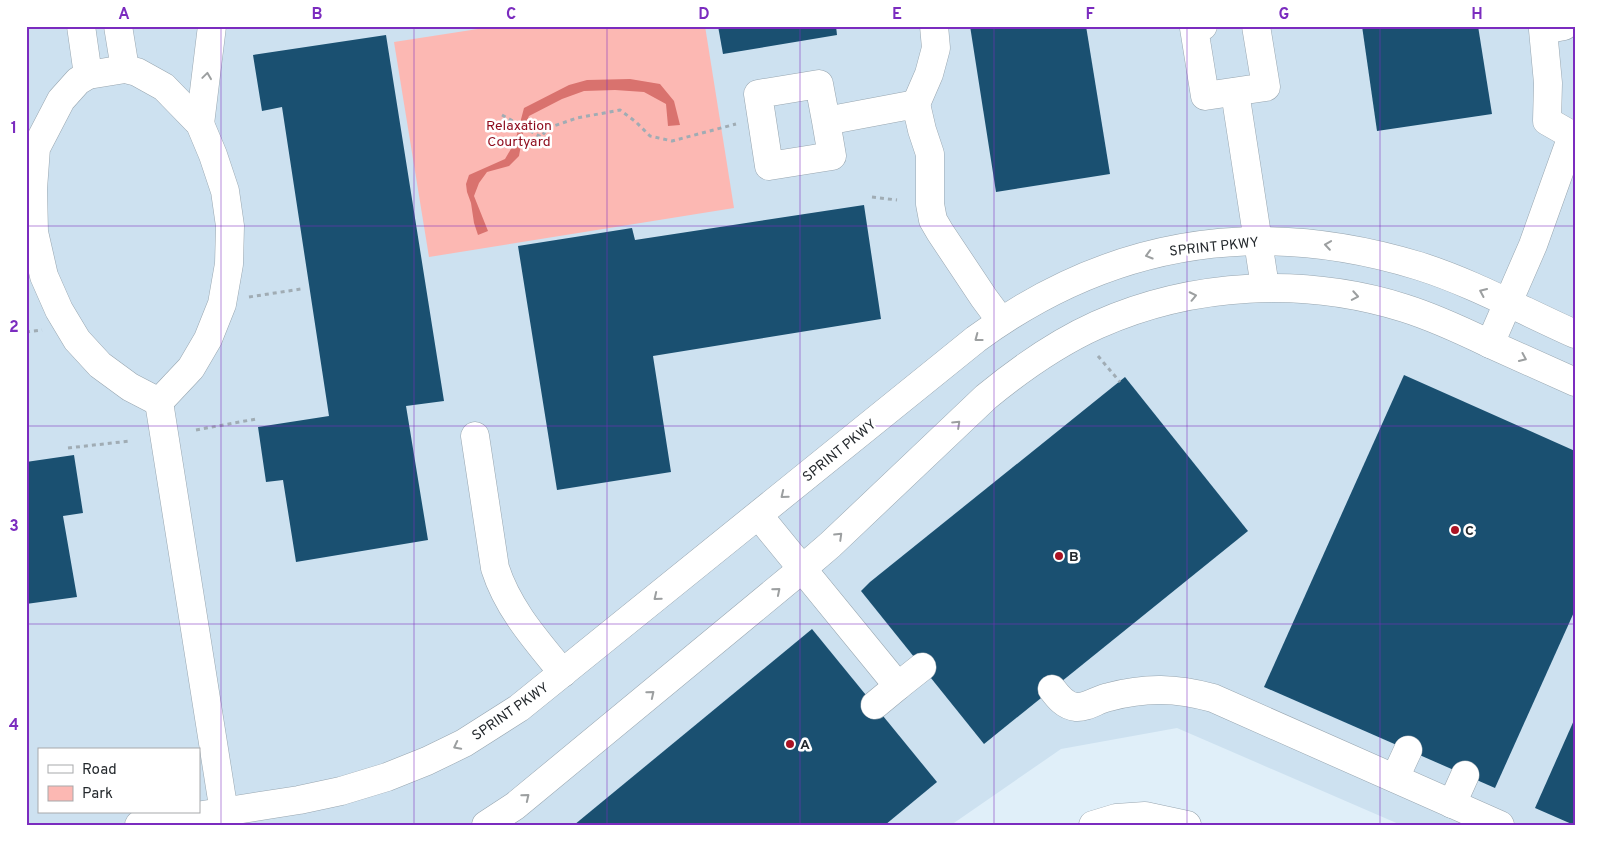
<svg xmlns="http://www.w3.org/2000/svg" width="1601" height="851" font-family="Overpass,sans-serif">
<rect width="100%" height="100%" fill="#e0eff9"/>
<path fill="#cde1f0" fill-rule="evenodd" d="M26 26H1575V825H1401L1177 728 1061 749 951 825H26ZM39 750H199V812H39Z"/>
<polygon fill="#fcb8b3" points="497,26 705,26 734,208 429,257 394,42"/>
<polygon fill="#d9726e" points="630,79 660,84 674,101 680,125 668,126 666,104 644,92 615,90 584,91 562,99 529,116 524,128 519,156 509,166 487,172 479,183 474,196 488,231 478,235 474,223 471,203 467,192 466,184 469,175 505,159 515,142 524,108 569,85 587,80"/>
<g fill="#1a5071">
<polygon points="718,26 836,26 837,35 723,54"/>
<polygon points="970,26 1086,26 1110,174 996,192"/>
<polygon points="1362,26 1478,26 1492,114 1377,131"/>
<polygon points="386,35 444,401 406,406 428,540 296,562 283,480 266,482 258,427 329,416 282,107 262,111 253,55"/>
<polygon points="864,205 881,319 653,356 671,472 557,490 518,246 632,228 635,240"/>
<polygon points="1404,375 1575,451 1575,610 1495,788 1264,687"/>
<polygon points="1125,377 1248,531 984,744 861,591 870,582"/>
<polygon points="74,455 83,513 63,516 77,597 26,604 26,462"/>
<polygon points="812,629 937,782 885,825 574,825"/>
<polygon points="1575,718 1575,825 1574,825 1535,808"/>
</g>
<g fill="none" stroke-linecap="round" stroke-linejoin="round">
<g stroke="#98a6b0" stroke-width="29">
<g id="minor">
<polyline points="81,26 88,75"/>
<polyline points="118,26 125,69"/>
<polyline points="1203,26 1194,28 1205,96 1266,87 1256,26"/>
<polyline points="1564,26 1543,30 1548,83 1547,121 1575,137"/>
<polygon points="125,69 137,72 164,87 200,124 213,155 225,191 230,226 229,264 222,304 208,339 191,368 159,402 130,387 100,365 77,340 59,310 44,276 34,232 33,189 36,148 61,100 78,81 88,75"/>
<polyline points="1235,92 1265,287"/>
<polyline points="916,104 929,74 936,48 934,26"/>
<polyline points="826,121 832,156 769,166 758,94 819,84 826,121 916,104 922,130 930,154 930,204 933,220 940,232 984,298 1001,321"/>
<polyline points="200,124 212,26"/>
<polyline points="1490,344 1533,245 1572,136"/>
<polyline points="159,402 226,825"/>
<path d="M475 436 495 568C508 609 536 640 563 673"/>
<polyline points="759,516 898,686 922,667"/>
<path d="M1052 689C1058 697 1065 706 1076 707 1087 708 1098 699 1109 697 1146 687 1176 688 1213 698L1500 825"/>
<polyline points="875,705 898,686"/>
<polyline points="1395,778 1408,750"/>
<polyline points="1452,804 1465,775"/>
<path d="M139 825 299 800 341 791 387 777 427 761 464 743 519 708 976 339C1111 240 1259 217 1419 266 1473 283 1523 311 1575 334"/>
<path d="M486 825 515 806 802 569 830 545 986 397C1020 369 1057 343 1097 325 1193 282 1304 277 1404 308 1433 317 1461 330 1488 343 1517 356 1546 369 1575 382"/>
<polyline points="1093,825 1116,818 1145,816 1187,825"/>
</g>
</g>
<g stroke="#a0acb4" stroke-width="3" stroke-dasharray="4 4" stroke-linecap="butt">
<polyline points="502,115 541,137 548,128 577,118 620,110 636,122 650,136 672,141 736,124"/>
<polyline points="872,197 897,200"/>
<polyline points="249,297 301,289"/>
<polyline points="26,332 42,330"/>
<polyline points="1098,356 1120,382"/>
<polyline points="196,430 256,419"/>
<polyline points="68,448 130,441"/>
</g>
<use href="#minor" stroke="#fff" stroke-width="28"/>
</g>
<defs><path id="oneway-chevron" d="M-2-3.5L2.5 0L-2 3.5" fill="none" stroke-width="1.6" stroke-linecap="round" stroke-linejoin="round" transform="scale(1.25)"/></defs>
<g stroke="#9c9fa0">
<use href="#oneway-chevron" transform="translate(207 76) rotate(-82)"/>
<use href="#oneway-chevron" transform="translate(1328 245) rotate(-172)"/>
<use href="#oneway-chevron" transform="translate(1149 255) rotate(164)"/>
<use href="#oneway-chevron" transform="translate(1483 292) rotate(-156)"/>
<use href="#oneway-chevron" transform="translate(1193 296) rotate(-12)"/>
<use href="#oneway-chevron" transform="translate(1355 296) rotate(10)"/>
<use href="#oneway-chevron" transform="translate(978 338) rotate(143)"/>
<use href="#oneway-chevron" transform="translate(1523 358) rotate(24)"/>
<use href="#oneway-chevron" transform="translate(957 424) rotate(-43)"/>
<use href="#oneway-chevron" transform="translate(784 495) rotate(141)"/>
<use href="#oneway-chevron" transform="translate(839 536) rotate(-44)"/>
<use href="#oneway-chevron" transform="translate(777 591) rotate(-40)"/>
<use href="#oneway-chevron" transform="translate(657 597) rotate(141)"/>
<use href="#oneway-chevron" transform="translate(651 694) rotate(-39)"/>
<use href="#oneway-chevron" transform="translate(457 746) rotate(153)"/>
<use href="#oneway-chevron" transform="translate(526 797) rotate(-39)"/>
</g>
<path fill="none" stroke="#7b2cbf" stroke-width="1" stroke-opacity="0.55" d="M221 26V825M414 26V825M607 26V825M800 26V825M994 26V825M1187 26V825M1380 26V825M26 226H1575M26 426H1575M26 624H1575"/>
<g fill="#a91223" stroke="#fff" stroke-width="2">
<circle cx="1455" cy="530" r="5"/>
<circle cx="1059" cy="556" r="5"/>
<circle cx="790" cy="744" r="5"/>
</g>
<g text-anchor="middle" stroke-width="5" stroke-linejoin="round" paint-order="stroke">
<g font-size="14" fill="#8d0a1b" stroke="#fff">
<text x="519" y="130">Relaxation<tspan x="519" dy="16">Courtyard</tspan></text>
</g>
<g font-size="14" fill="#24292d" stroke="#fff">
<text transform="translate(1214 246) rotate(-6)" y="5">SPRINT PKWY</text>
<text transform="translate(839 450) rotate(-39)" y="5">SPRINT PKWY</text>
<text transform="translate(510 711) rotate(-35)" y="5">SPRINT PKWY</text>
</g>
<g font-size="14" font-weight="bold" fill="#24292d" stroke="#fff" text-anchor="start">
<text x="1465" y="535">C</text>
<text x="1069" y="561">B</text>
<text x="800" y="749">A</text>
</g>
</g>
<rect width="1601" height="851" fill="none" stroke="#ffffff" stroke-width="55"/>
<rect x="38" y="748" width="162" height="65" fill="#ffffff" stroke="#a7a9ab"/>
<rect x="48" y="765" width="25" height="8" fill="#ffffff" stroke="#a7a9ab"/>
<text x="82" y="774" font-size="15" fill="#24292d">Road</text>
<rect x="48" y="786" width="25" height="15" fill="#fcb8b3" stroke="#a7a9ab"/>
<text x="82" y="798" font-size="15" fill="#24292d">Park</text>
<rect x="28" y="28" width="1546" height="796" fill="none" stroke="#7b2cbf" stroke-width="2"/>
<g font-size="16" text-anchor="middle" font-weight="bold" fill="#7b2cbf">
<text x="124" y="19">A</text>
<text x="317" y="19">B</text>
<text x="511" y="19">C</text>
<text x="704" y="19">D</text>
<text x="897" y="19">E</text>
<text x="1090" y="19">F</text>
<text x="1284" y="19">G</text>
<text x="1477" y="19">H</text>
<text x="14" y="133">1</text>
<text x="14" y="332">2</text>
<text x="14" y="531">3</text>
<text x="14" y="730">4</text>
</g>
</svg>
